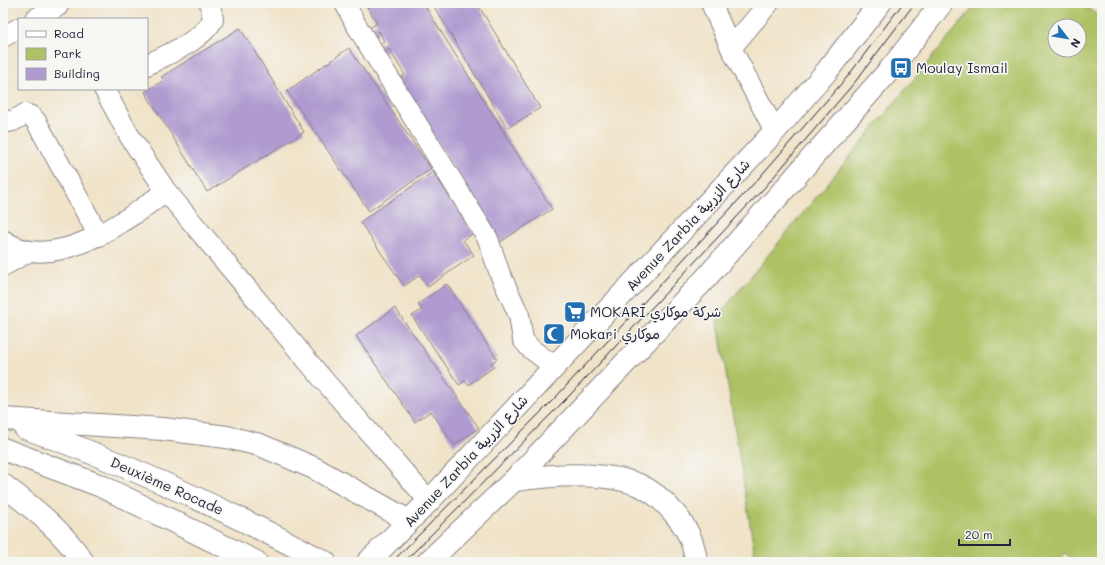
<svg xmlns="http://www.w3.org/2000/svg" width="1105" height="565" font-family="Mali,'Playpen Sans Arabic',sans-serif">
<rect width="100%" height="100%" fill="#f6f6f2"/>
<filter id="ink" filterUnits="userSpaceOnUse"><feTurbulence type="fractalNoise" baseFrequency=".025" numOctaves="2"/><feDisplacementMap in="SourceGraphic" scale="8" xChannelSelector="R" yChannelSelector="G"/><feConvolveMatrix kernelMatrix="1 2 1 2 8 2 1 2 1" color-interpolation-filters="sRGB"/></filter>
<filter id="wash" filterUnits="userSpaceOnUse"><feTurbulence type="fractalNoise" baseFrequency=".012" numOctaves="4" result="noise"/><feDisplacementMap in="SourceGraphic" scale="16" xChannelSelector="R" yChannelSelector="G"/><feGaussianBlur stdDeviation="0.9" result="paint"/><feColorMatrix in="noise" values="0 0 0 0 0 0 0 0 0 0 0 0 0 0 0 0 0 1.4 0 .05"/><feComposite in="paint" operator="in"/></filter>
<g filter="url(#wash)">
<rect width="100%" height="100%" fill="#f0e3c8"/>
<path fill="#aec265" stroke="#687250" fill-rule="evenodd" d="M977 3H1080L1102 18V562H1075L1065 553 1058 562H756L717 317ZM1055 26H1079V50H1055Z"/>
<g id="blocks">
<g fill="#af9bd0">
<polygon points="365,3 423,3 552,209 500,242 398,79 405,75 389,49 381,54 376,46 384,41 379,31 374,40 367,30 377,23"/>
<polygon points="432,3 477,3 540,108 507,128"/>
<polygon points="240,28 304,132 207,192 145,92 164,80 161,77"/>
<polygon points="349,48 431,169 369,211 287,91"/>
<polygon points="433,172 474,233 463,240 474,255 428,287 420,275 404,286 360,222"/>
<polygon points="447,284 497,359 491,363 494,367 468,385 465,381 459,385 412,316 422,310 418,304"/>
<polygon points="395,308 479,428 454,445 431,411 415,422 356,336"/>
</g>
</g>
</g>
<g filter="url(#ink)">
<use href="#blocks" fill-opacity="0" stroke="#898282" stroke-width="1"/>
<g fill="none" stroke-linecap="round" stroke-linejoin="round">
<g stroke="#898282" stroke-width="22">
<g id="minor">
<polyline points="345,3 355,23 488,239 500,274 519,315 523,340 531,349 555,367"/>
<polyline points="711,3 731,48 775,131"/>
<polyline points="35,19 58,6"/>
<polyline points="3,37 19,28"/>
<polyline points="731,48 769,3"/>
<path d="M147 65C169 53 200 42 213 20L210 3"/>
<polyline points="104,89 130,137 166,191 321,377 429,501"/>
<polyline points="3,119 8,122 13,121 25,114 31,116 36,121 99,236"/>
<path d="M3 240C53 276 127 220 166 191"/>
<polyline points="3,266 30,251"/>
</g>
</g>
<g stroke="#898282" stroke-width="24">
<g id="major">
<polyline points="368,562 429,501 775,131 827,71 880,3"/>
<polyline points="428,562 514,480 705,279 893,66 942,3"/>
</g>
</g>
<g stroke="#898282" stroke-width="24">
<g id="highway">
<polyline points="3,419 163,429 227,437 260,445 314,468 409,521"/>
<path d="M25 428C129 464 228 511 325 562"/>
<polyline points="3,449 101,486 256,562"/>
<path d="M514 480C550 475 604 471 639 485 653 491 664 501 674 513 687 528 694 542 696 562"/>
<path d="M3 485C32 507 63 531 83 562"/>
</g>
</g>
<use href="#minor" stroke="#fff" stroke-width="20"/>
<use href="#major" stroke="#fff" stroke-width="22"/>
<use href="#highway" stroke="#fff" stroke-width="22"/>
<g stroke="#22223b" stroke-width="1">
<polyline points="392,562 554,399 758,179 848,76 903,3"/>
<polyline points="404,562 569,396 765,187 855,82 915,3"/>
</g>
</g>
</g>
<defs>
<g id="bus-square" transform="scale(1.15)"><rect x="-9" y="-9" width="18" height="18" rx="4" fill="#1f6fb2" stroke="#f6f6f2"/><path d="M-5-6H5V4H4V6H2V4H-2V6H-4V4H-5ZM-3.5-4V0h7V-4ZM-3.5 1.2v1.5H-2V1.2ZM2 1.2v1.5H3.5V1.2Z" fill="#fff"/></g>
<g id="supermarket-square" transform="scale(1.15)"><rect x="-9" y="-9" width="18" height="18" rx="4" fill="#1f6fb2" stroke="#f6f6f2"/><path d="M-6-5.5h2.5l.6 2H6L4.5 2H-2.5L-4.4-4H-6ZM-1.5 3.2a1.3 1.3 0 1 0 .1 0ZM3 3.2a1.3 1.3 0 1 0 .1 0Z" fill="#fff"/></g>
<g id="mosque-square" transform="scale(1.15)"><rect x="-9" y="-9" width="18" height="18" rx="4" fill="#1f6fb2" stroke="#f6f6f2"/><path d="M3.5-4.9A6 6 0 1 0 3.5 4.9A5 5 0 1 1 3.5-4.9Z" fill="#fff"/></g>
</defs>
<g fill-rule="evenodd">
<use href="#bus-square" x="901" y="68"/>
<use href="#supermarket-square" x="575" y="312"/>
<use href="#mosque-square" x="554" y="334"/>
</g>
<g text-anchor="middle" stroke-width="3.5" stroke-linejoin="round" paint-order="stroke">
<g font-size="14" fill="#22223b" stroke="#f6f6f2" text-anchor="start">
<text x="916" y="73">Moulay Ismail</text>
<text x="590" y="317">MOKARI شركة موكاري</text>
<text x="570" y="339">Mokari موكاري</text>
</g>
<g font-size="14" fill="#22223b" stroke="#f6f6f2">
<text transform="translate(688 225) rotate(-47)" y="5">Avenue Zarbia شارع الزربية</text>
<text transform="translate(466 461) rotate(-47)" y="5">Avenue Zarbia شارع الزربية</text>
<text transform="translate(167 486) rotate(24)" y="5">Deuxième Rocade</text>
</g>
</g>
<rect width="1105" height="565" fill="none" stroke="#f6f6f2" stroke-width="16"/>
<rect x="18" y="18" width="130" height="72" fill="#f6f6f2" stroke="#a1a1a9"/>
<rect x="26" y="31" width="20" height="6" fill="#ffffff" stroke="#a1a1a9"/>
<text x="54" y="38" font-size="12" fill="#22223b">Road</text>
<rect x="26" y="48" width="20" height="12" fill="#aec265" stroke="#a1a1a9"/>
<text x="54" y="58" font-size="12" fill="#22223b">Park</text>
<rect x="26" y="68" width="20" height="12" fill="#af9bd0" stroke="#a1a1a9"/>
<text x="54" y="78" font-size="12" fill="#22223b">Building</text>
<g transform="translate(1067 38) rotate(121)"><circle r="19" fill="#f6f6f2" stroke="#a1a1a9"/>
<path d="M0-3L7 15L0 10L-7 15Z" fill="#1f6fb2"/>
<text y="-6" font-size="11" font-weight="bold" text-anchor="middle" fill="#22223b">N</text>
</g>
<path d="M959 539v6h51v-6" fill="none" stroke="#22223b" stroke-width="2"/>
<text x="965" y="539" font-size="12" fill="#22223b" stroke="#f6f6f2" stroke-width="3" paint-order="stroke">20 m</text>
</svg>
